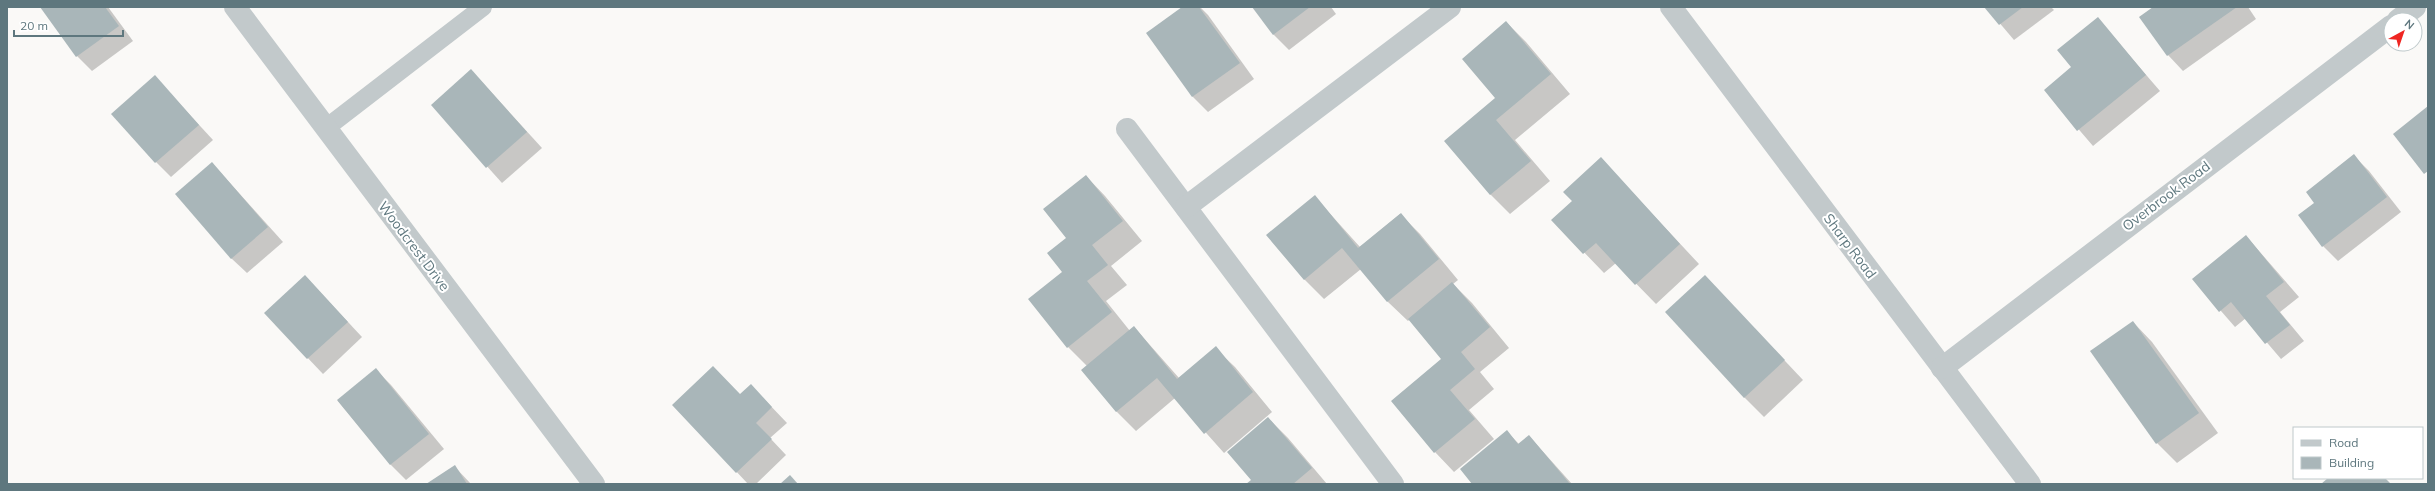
<svg xmlns="http://www.w3.org/2000/svg" width="2435" height="491" font-family="Mulish,sans-serif">
<rect width="100%" height="100%" fill="#faf9f7"/>
<g fill="#0003">
<polygon points="41,7 108,7 133,41 92,71 77,56"/>
<polygon points="1183,7 1200,7 1208,15 1254,79 1208,112 1193,97 1147,33"/>
<polygon points="1253,7 1331,7 1336,14 1289,50 1274,35"/>
<polygon points="1986,7 2051,7 2054,10 2014,40"/>
<polygon points="2154,7 2248,7 2256,19 2183,71 2168,55 2140,17"/>
<polygon points="2098,19 2160,91 2093,146 2045,90 2073,68"/>
<polygon points="1506,22 1526,42 1570,94 1515,140 1550,181 1510,214 1490,194 1497,99"/>
<polygon points="471,70 542,148 502,183 432,105"/>
<polygon points="155,77 213,140 171,177 156,162"/>
<polygon points="2354,156 2369,171 2401,212 2338,261 2323,246 2315,203"/>
<polygon points="1601,159 1699,264 1656,304 1616,263 1604,273 1553,220 1573,202"/>
<polygon points="212,163 283,242 247,273 231,258"/>
<polygon points="1086,176 1105,196 1142,241 1111,266 1127,285 1106,301 1130,331 1134,327 1179,378 1215,348 1235,367 1272,412 1224,453 1175,398 1136,431 1116,411 1087,366 1068,347 1063,272 1067,238"/>
<polygon points="1315,197 1360,247 1400,214 1420,234 1458,280 1453,284 1472,303 1509,348 1480,372 1494,389 1469,410 1494,439 1454,472 1435,452 1443,359 1410,319 1408,321 1388,302 1361,269 1324,299 1304,279"/>
<polygon points="2246,236 2299,297 2280,312 2304,341 2281,359 2246,318 2235,327 2193,279"/>
<polygon points="305,276 362,337 323,374 265,313"/>
<polygon points="1705,276 1803,380 1764,417 1744,397"/>
<polygon points="2133,322 2152,342 2218,433 2177,463 2157,443"/>
<polygon points="376,370 391,385 444,449 406,480 391,465 338,401"/>
<polygon points="740,395 766,401 787,423 770,438 786,455 756,484 748,484 674,405"/>
<polygon points="1268,418 1288,438 1327,484 1248,484 1252,481"/>
<polygon points="1507,432 1519,444 1529,436 1572,484 1473,484"/>
<polygon points="455,467 471,484 428,484"/>
</g>
<g fill="#a9b6b9">
<polygon points="40,7 105,7 119,26 76,57"/>
<polygon points="1182,7 1199,7 1240,63 1192,97 1146,33"/>
<polygon points="1252,7 1310,7 1273,35"/>
<polygon points="1984,7 2023,7 1999,25"/>
<polygon points="2153,7 2237,7 2167,56 2139,17"/>
<polygon points="2098,17 2146,75 2077,131 2044,90 2071,67 2057,50"/>
<polygon points="1506,21 1551,74 1496,120 1531,161 1490,195 1444,141 1495,98 1462,59"/>
<polygon points="471,69 527,132 486,168 431,105"/>
<polygon points="155,75 199,125 155,163 111,114"/>
<polygon points="2428,106 2428,171 2424,174 2393,134"/>
<polygon points="2354,154 2387,197 2322,247 2298,215 2314,203 2306,192"/>
<polygon points="1601,157 1680,244 1635,285 1596,243 1583,254 1551,220 1572,201 1563,192"/>
<polygon points="212,162 268,227 231,259 175,194"/>
<polygon points="1086,175 1123,221 1092,245 1108,265 1087,281 1112,312 1067,348 1028,299 1062,272 1047,253 1066,238 1043,209"/>
<polygon points="1315,195 1358,248 1401,213 1439,259 1387,302 1342,248 1304,280 1266,235"/>
<polygon points="2246,235 2284,282 2266,296 2290,325 2265,344 2231,302 2219,312 2192,279"/>
<polygon points="305,275 348,322 307,359 264,313"/>
<polygon points="1705,275 1785,360 1744,398 1665,312"/>
<polygon points="1452,282 1490,327 1461,352 1475,369 1450,390 1475,419 1434,453 1391,401 1441,359 1408,319"/>
<polygon points="2133,321 2199,413 2156,444 2090,351"/>
<polygon points="1134,326 1177,379 1216,346 1253,392 1204,434 1157,378 1116,412 1081,370"/>
<polygon points="713,366 740,394 751,384 772,407 756,423 772,439 736,473 672,405"/>
<polygon points="376,368 429,434 390,465 337,400"/>
<polygon points="1268,417 1312,468 1293,484 1246,484 1251,480 1227,452"/>
<polygon points="1507,430 1518,444 1529,435 1570,484 1472,484 1460,469"/>
<polygon points="455,465 467,484 426,484"/>
<polygon points="790,475 798,484 780,484"/>
<polygon points="2328,478 2385,478 2391,484 2321,484"/>
</g>
<g fill="none" stroke-linecap="round" stroke-linejoin="round">
<polyline stroke="#c2c9cb" stroke-width="18" points="326,128 483,7"/>
<g stroke="#c2c9cb" stroke-width="22">
<polyline points="235,7 594,484"/>
<polyline points="1671,7 2030,484"/>
<polyline points="2398,20 2415,7"/>
<polyline points="1127,129 1393,484"/>
<polyline points="1186,207 1450,7"/>
<polyline points="1942,368 2391,26"/>
</g>
</g>
<g text-anchor="middle" stroke-width="4" stroke-linejoin="round" paint-order="stroke">
<g font-size="14" fill="#5e777e" stroke="#fff">
<text transform="translate(2166 196) rotate(-37)" y="5">Overbrook Road</text>
<text transform="translate(414 246) rotate(53)" y="5">Woodcrest Drive</text>
<text transform="translate(1850 246) rotate(53)" y="5">Sharp Road</text>
</g>
</g>
<rect width="2435" height="491" fill="none" stroke="#5e777e" stroke-width="16"/>
<rect x="2293" y="427" width="130" height="52" fill="#ffffff" stroke="#bfc9cb"/>
<rect x="2301" y="440" width="20" height="6" fill="#c2c9cb" stroke="#bfc9cb"/>
<text x="2329" y="447" font-size="12" fill="#5e777e">Road</text>
<rect x="2301" y="457" width="20" height="12" fill="#a9b6b9" stroke="#bfc9cb"/>
<text x="2329" y="467" font-size="12" fill="#5e777e">Building</text>
<g transform="translate(2403 32) rotate(40)"><circle r="19" fill="#ffffff" stroke="#bfc9cb"/>
<path d="M0-3L7 15L0 10L-7 15Z" fill="#ef2622"/>
<text y="-6" font-size="11" font-weight="bold" text-anchor="middle" fill="#5e777e">N</text>
</g>
<path d="M14 30v6h109v-6" fill="none" stroke="#5e777e" stroke-width="2"/>
<text x="20" y="30" font-size="12" fill="#5e777e" stroke="#ffffff" stroke-width="3" paint-order="stroke">20 m</text>
</svg>
